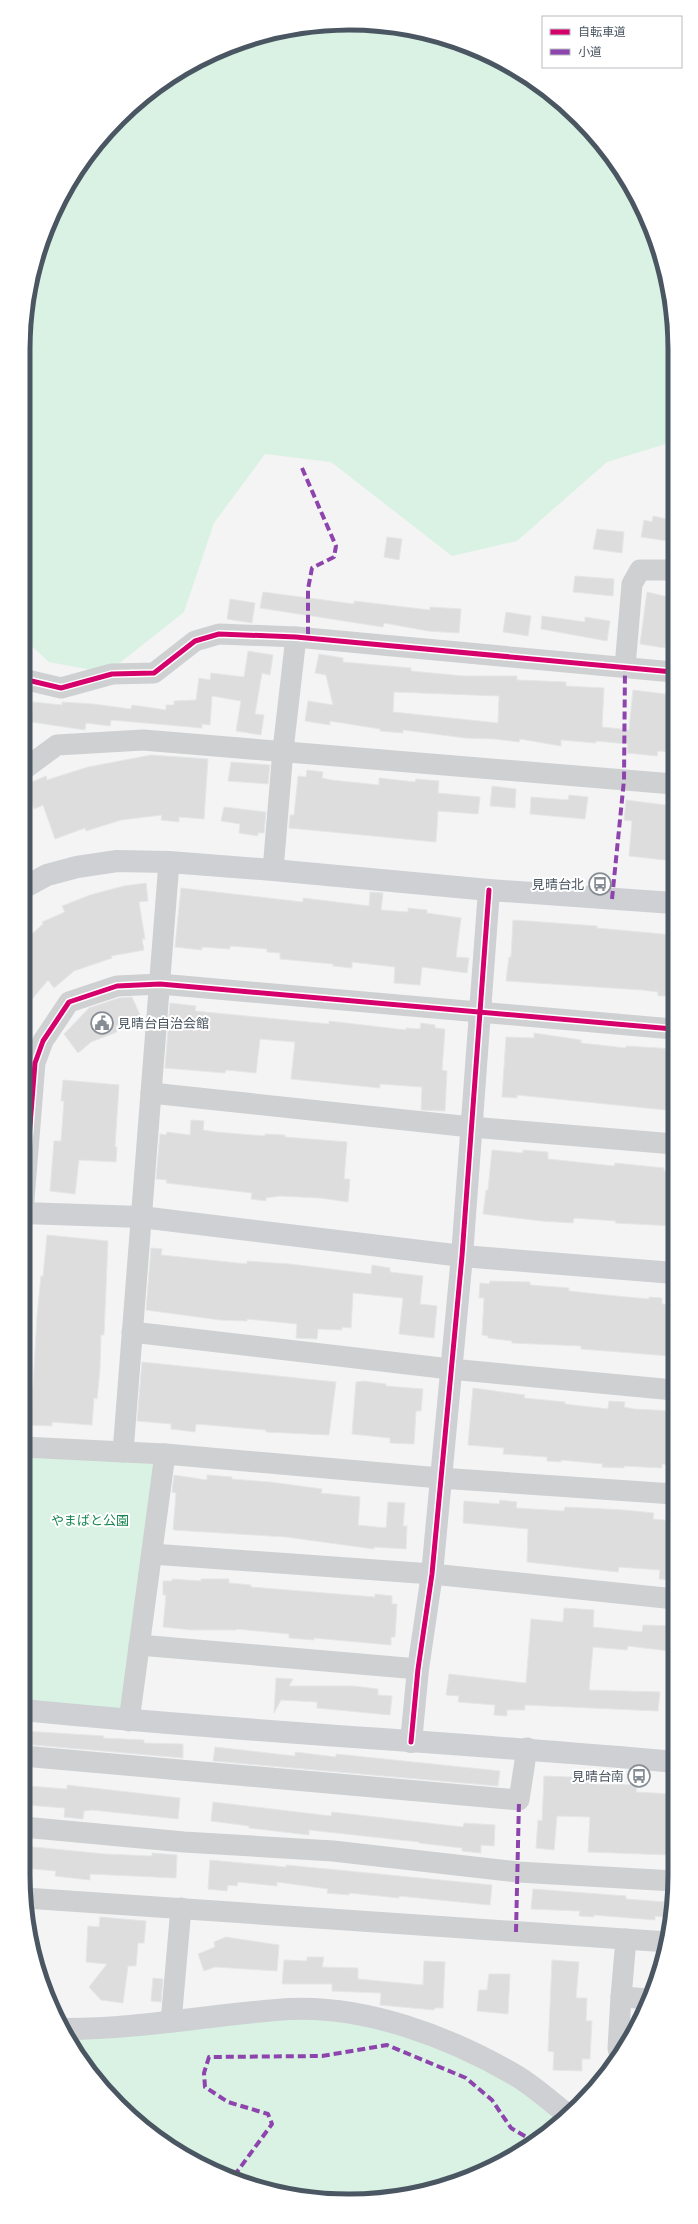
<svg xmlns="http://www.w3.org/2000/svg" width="698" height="2224" font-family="'Source Sans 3','Noto Sans JP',sans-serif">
<rect width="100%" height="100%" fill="#f4f4f4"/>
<g fill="#d9f2e3">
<path d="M349 23 413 29 512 67 580 119 641 205 672 306V442L607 462 517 541 452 556 331 462 265 454 214 523 184 612 107 673 49 662 23 638C23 567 23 496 23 425 23 380 20 328 30 285 57 157 157 56 285 29 306 25 328 25 349 23Z"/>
<polygon points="23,1447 165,1454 129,1721 23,1710"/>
<polygon points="321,2011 468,2050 571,2113 530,2146 433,2190 370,2200 307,2198 205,2167 150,2133 104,2090 67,2030"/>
</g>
<g fill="#ddddde" stroke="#e5e6e7" fill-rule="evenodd">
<polygon points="653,516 671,520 667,541 641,537 644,520 652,522"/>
<polygon points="597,529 624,532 622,553 593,549"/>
<polygon points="387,537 402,539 399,560 384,557"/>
<polygon points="575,576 614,579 613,596 573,592"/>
<polygon points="263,592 354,604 354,601 430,610 430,607 461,609 459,633 428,631 384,623 383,627 260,608"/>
<polygon points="647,592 672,598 666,627 668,628 665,648 640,644"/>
<polygon points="230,599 255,603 252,623 227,619"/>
<polygon points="506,612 531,616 528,636 503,632"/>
<polygon points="542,616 585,622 585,617 610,621 607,641 541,629"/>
<polygon points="248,651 273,655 270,675 262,673 255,714 264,715 261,735 236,731 241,701 212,696 210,725 202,724 202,728 111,720 110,726 86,723 85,730 31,722 33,702 62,705 62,702 93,704 131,709 132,705 166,710 166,705 174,705 174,701 196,700 199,678 210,680 211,673 244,677"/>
<path d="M319 654 343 658V662L411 668V671L463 676H517V680L566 682V686L604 688 602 727 629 730 633 690 673 695V752L658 751 657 756 627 753 628 744 596 741V743L561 740V746L520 739 519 742 495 739 465 738 403 730V733L380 731V729L330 721V725L305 721 308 701 333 705 326 675 315 673ZM394 692 499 696 498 723 393 712Z"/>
<polygon points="151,755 208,759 204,819 179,817 179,822 161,820 162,815 121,820 86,831 85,828 55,839 43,805 34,809 25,785 46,776 47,780 88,767"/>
<polygon points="231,762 270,765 268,784 228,781"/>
<polygon points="307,770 323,772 322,778 331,780 379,785 379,778 415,782 416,779 439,781 438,793 480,797 478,814 438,811 436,842 289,828 290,815 294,815 298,776 306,777"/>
<polygon points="492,786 516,789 515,808 490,806"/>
<polygon points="569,795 588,797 585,819 530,814 531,797 568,800"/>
<polygon points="626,800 673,806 673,861 629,856 632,821 624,820"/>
<polygon points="224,807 266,812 264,833 258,833 258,836 239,833 240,824 221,821"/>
<polygon points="146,883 148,901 139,902 145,939 142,939 144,950 111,956 112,958 74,971 54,988 48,980 23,1010 23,979 32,968 23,957 23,942 43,924 42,922 65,912 62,906 90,895 124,886"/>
<polygon points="181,888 303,902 303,898 369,906 370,892 383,893 381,910 408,912 408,908 427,910 427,913 461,918 456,957 469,958 467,973 422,967 420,985 394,983 395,967 352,962 352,968 333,966 333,964 280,959 280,953 267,952 267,949 230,946 230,949 202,947 202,950 175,947"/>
<polygon points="513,920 597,926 597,928 673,935 671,996 658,996 658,992 642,990 506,981 509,957 511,957"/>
<polygon points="132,997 142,1019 116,1026 117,1032 91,1042 78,1053 64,1034 89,1008 119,998"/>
<polygon points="170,1003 196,1006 195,1011 329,1024 329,1021 406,1030 406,1028 420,1029 421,1023 435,1025 435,1028 445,1029 442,1070 447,1071 445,1111 421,1110 422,1087 380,1084 380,1088 291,1079 295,1042 260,1039 256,1073 226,1070 225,1073 165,1068"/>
<polygon points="534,1033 581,1040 581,1043 626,1048 626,1046 674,1049 674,1103 672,1103 672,1106 666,1106 666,1110 517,1095 517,1098 502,1097 506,1037 534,1038"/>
<polygon points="63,1080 119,1085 115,1147 117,1147 116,1162 79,1160 75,1194 50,1191 54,1141 61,1141 64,1101 61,1101"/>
<polygon points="191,1120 204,1121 203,1130 216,1132 265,1136 265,1134 285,1135 285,1137 347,1142 344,1179 350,1179 348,1202 320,1198 280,1196 266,1198 266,1201 251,1199 252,1193 166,1183 167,1180 156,1179 160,1134 166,1135 167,1132 190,1135"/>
<polygon points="492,1150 523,1153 523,1150 548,1152 548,1159 614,1166 615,1163 664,1168 664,1171 670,1171 668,1207 674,1207 674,1226 615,1223 616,1221 574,1218 573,1223 541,1221 483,1214 486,1190 488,1190"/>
<polygon points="47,1235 108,1241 104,1335 101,1335 100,1369 97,1399 94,1398 92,1425 52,1422 52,1426 29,1425 29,1423 23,1422 23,1403 32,1404 37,1316 41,1276 43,1276"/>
<polygon points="151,1248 162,1249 161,1255 247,1264 247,1261 290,1264 371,1274 372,1265 390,1268 390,1272 423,1276 420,1304 437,1306 434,1338 399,1334 403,1298 353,1293 351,1328 342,1327 342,1330 318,1329 317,1339 296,1338 297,1324 247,1319 247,1321 220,1320 146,1310"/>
<polygon points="490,1281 530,1282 530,1285 569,1288 569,1291 616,1296 649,1299 649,1297 662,1298 662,1304 673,1305 670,1356 581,1349 581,1346 512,1343 512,1341 488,1338 488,1336 482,1335 484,1298 479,1298 480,1283 489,1284"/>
<polygon points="142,1362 336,1382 329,1435 266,1432 266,1430 196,1424 195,1432 171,1429 171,1424 137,1421"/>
<polygon points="363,1381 386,1384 386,1386 423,1389 421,1411 416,1411 414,1444 390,1443 390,1438 352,1434 356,1382"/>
<polygon points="473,1388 525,1395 524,1398 565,1402 565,1404 608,1409 609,1401 625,1402 624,1407 634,1409 674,1411 674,1465 662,1464 662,1468 624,1466 624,1468 602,1467 603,1464 561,1460 561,1462 547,1461 547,1457 503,1454 504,1448 468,1445"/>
<polygon points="174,1475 207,1480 207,1475 232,1477 232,1479 270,1482 322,1489 321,1493 360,1497 358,1525 386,1528 388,1502 405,1503 403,1526 407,1526 406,1549 374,1547 374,1549 286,1537 173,1530 176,1493 172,1492"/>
<polygon points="500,1500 517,1502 516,1508 564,1511 565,1507 624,1510 654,1513 653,1519 674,1521 674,1580 659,1579 660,1570 619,1567 618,1572 527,1562 528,1529 463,1523 464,1501 499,1504"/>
<polygon points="172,1579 201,1581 201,1579 229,1579 229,1583 251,1585 251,1587 375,1597 375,1594 392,1596 392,1604 397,1604 395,1637 391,1637 391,1645 314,1638 314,1640 289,1638 289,1634 236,1629 236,1630 191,1630 163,1627 166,1595 163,1595 163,1581 172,1581"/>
<polygon points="564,1608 594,1610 593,1627 642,1632 643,1625 672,1626 669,1651 628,1646 627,1650 593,1647 589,1690 660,1692 658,1711 525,1705 525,1710 507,1710 507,1716 494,1715 495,1705 458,1702 459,1696 446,1695 449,1674 526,1683 531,1619 563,1622"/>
<polygon points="276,1678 293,1679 289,1686 353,1686 378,1689 378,1695 392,1696 390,1715 317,1708 317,1702 281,1700 274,1713"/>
<polygon points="23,1731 104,1736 103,1738 144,1740 144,1743 183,1744 183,1758 23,1744"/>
<polygon points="215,1747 295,1756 295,1752 336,1757 336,1754 500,1771 498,1786 213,1761"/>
<polygon points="544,1776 595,1778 594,1784 637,1785 636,1792 670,1794 669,1808 672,1808 670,1855 588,1852 590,1817 557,1816 554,1850 536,1848 538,1820 542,1821"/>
<polygon points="67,1785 180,1798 178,1819 92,1810 84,1811 83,1819 64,1817 65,1808 26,1805 28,1786 67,1789"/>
<polygon points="213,1802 331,1816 332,1812 463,1827 464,1823 495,1825 494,1846 481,1845 481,1853 462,1851 462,1848 419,1843 419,1842 309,1830 309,1835 249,1828 249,1826 211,1821"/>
<polygon points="23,1846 105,1854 152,1856 152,1853 177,1855 176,1878 90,1874 90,1880 55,1876 56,1871 23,1868"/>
<polygon points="210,1860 286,1867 286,1865 492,1885 490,1905 399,1896 399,1898 349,1893 349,1895 327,1893 328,1889 277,1882 277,1886 238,1882 237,1886 228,1885 227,1891 208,1889"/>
<polygon points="533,1889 626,1896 626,1899 665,1902 664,1917 655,1916 655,1920 594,1915 594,1917 579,1916 580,1911 531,1909"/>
<polygon points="100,1917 146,1921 144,1943 138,1943 136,1966 128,1966 123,2003 101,2000 89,1987 107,1964 86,1962 88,1926 99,1927"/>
<polygon points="226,1937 279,1945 277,1971 215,1967 204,1971 198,1954 215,1947 214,1942"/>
<polygon points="307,1957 324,1957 322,1967 358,1968 358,1979 423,1985 424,1961 445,1962 443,2008 435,2008 434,2010 380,2005 381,1993 332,1991 332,1984 282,1984 284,1960 307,1961"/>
<polygon points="552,1960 579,1962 576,1998 587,1998 586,2021 592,2021 590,2059 582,2059 582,2071 553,2070 554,2052 548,2051"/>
<polygon points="489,1974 510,1974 508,2014 477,2011 479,1990 487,1990"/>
<polygon points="153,1978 163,1979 161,2002 151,2001"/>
</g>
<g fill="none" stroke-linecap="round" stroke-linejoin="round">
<g stroke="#ced0d2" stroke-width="21">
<polyline points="625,667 632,584 640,570 673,570"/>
<polyline points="23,679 61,688 112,674 154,673 195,641 219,634 296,637 673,672"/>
<polyline points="23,770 57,745 143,740 673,784"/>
<polyline points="273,870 283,750 296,637"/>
<polyline points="151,1093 471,1127 674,1144"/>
<polyline points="23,1212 35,1063 43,1041 69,1002 117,986 160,984 673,1029"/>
<polyline points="132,1332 450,1369 674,1390"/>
<polyline points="23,1447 165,1454 440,1478 674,1494"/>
<polyline points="123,1452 169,862"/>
<polyline points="152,1554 432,1574 675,1599"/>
<polyline points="139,1645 418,1669"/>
<polyline points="129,1721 165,1454"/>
<polyline points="23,1756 519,1800 527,1748"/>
<polyline points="23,1827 184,1842 333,1851 518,1872 674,1881"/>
<polyline points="25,1898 668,1942"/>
<polyline points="621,1997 626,1939"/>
<polyline points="171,2022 181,1908"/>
<polyline points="620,2056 618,2048 621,1997 650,1999"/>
</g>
<g stroke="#ced0d4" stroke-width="22">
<polyline points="23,888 47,875 77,867 117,861 169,862 273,870 489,890 673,903"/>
<polyline points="23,1213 141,1217 462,1256 674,1273"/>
<path d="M23 1710C240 1732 458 1742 675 1762"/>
<polyline points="411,1742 418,1669 432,1574 462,1256 489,890"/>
<path d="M66 2029C141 2029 214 2014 289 2009 365 2005 450 2037 515 2075 534 2086 551 2102 568 2115"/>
</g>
<g stroke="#8e44ad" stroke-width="4" stroke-dasharray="8 4" stroke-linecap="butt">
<polyline points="302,468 336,546 334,557 312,568 308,589 308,638"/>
<polyline points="612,899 624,780 625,667"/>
<polyline points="516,1932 519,1800"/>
<polyline points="566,2113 598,2083"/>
<polyline points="234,2176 272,2124 268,2114 228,2102 205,2087 204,2073 209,2057 322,2056 387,2045 466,2078 492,2100 511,2128 535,2142"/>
</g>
<g stroke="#fff" stroke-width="8">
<g id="cycleway">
<polyline points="23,679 61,688 112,674 154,673 195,641 219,634 296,637 673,672"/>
<polyline points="23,1212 35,1063 43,1041 69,1002 117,986 160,984 673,1029"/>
<polyline points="411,1742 418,1669 432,1574 462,1256 489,890"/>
</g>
</g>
<use href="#cycleway" stroke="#d6006c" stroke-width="5"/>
</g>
<defs>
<g id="bus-ring" transform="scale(1.15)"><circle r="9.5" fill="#fff" stroke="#868d94" stroke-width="1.5"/><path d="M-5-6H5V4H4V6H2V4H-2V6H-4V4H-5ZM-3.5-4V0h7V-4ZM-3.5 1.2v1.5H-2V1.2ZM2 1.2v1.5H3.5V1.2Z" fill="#868d94"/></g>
<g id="civic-ring" transform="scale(1.15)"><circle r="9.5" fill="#fff" stroke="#868d94" stroke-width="1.5"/><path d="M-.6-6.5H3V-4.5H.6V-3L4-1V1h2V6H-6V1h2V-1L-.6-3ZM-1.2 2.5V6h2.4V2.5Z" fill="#868d94"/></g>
</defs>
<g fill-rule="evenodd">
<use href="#bus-ring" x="600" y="884"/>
<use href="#civic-ring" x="102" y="1023"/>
<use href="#bus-ring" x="639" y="1776"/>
</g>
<g text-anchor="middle" stroke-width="4" stroke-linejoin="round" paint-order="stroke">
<g font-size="13" fill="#4a5661" stroke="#fff" text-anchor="end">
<text x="584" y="889">見晴台北</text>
<text x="118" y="1028" text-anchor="start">見晴台自治会館</text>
<text x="624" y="1781">見晴台南</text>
</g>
<g font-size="13" fill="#17864f" stroke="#fff">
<text x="90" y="1525">やまばと公園</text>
</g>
</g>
<path d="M0 0H698V2224H0ZM349 30H349A319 319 0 0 1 668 349V1875A319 319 0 0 1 349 2194H349A319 319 0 0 1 30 1875V349A319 319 0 0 1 349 30Z" fill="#fff" fill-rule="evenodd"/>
<path fill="none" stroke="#4a5661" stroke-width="5" d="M349 30H349A319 319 0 0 1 668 349V1875A319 319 0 0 1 349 2194H349A319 319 0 0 1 30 1875V349A319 319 0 0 1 349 30Z"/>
<rect x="542" y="16" width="140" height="52" fill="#ffffff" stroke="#b7bbc0"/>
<rect x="550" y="29" width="20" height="6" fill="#d6006c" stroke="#b7bbc0"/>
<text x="578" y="36" font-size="12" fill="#4a5661">自転車道</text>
<rect x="550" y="49" width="20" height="6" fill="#8e44ad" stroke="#b7bbc0"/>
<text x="578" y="56" font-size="12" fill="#4a5661">小道</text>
</svg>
